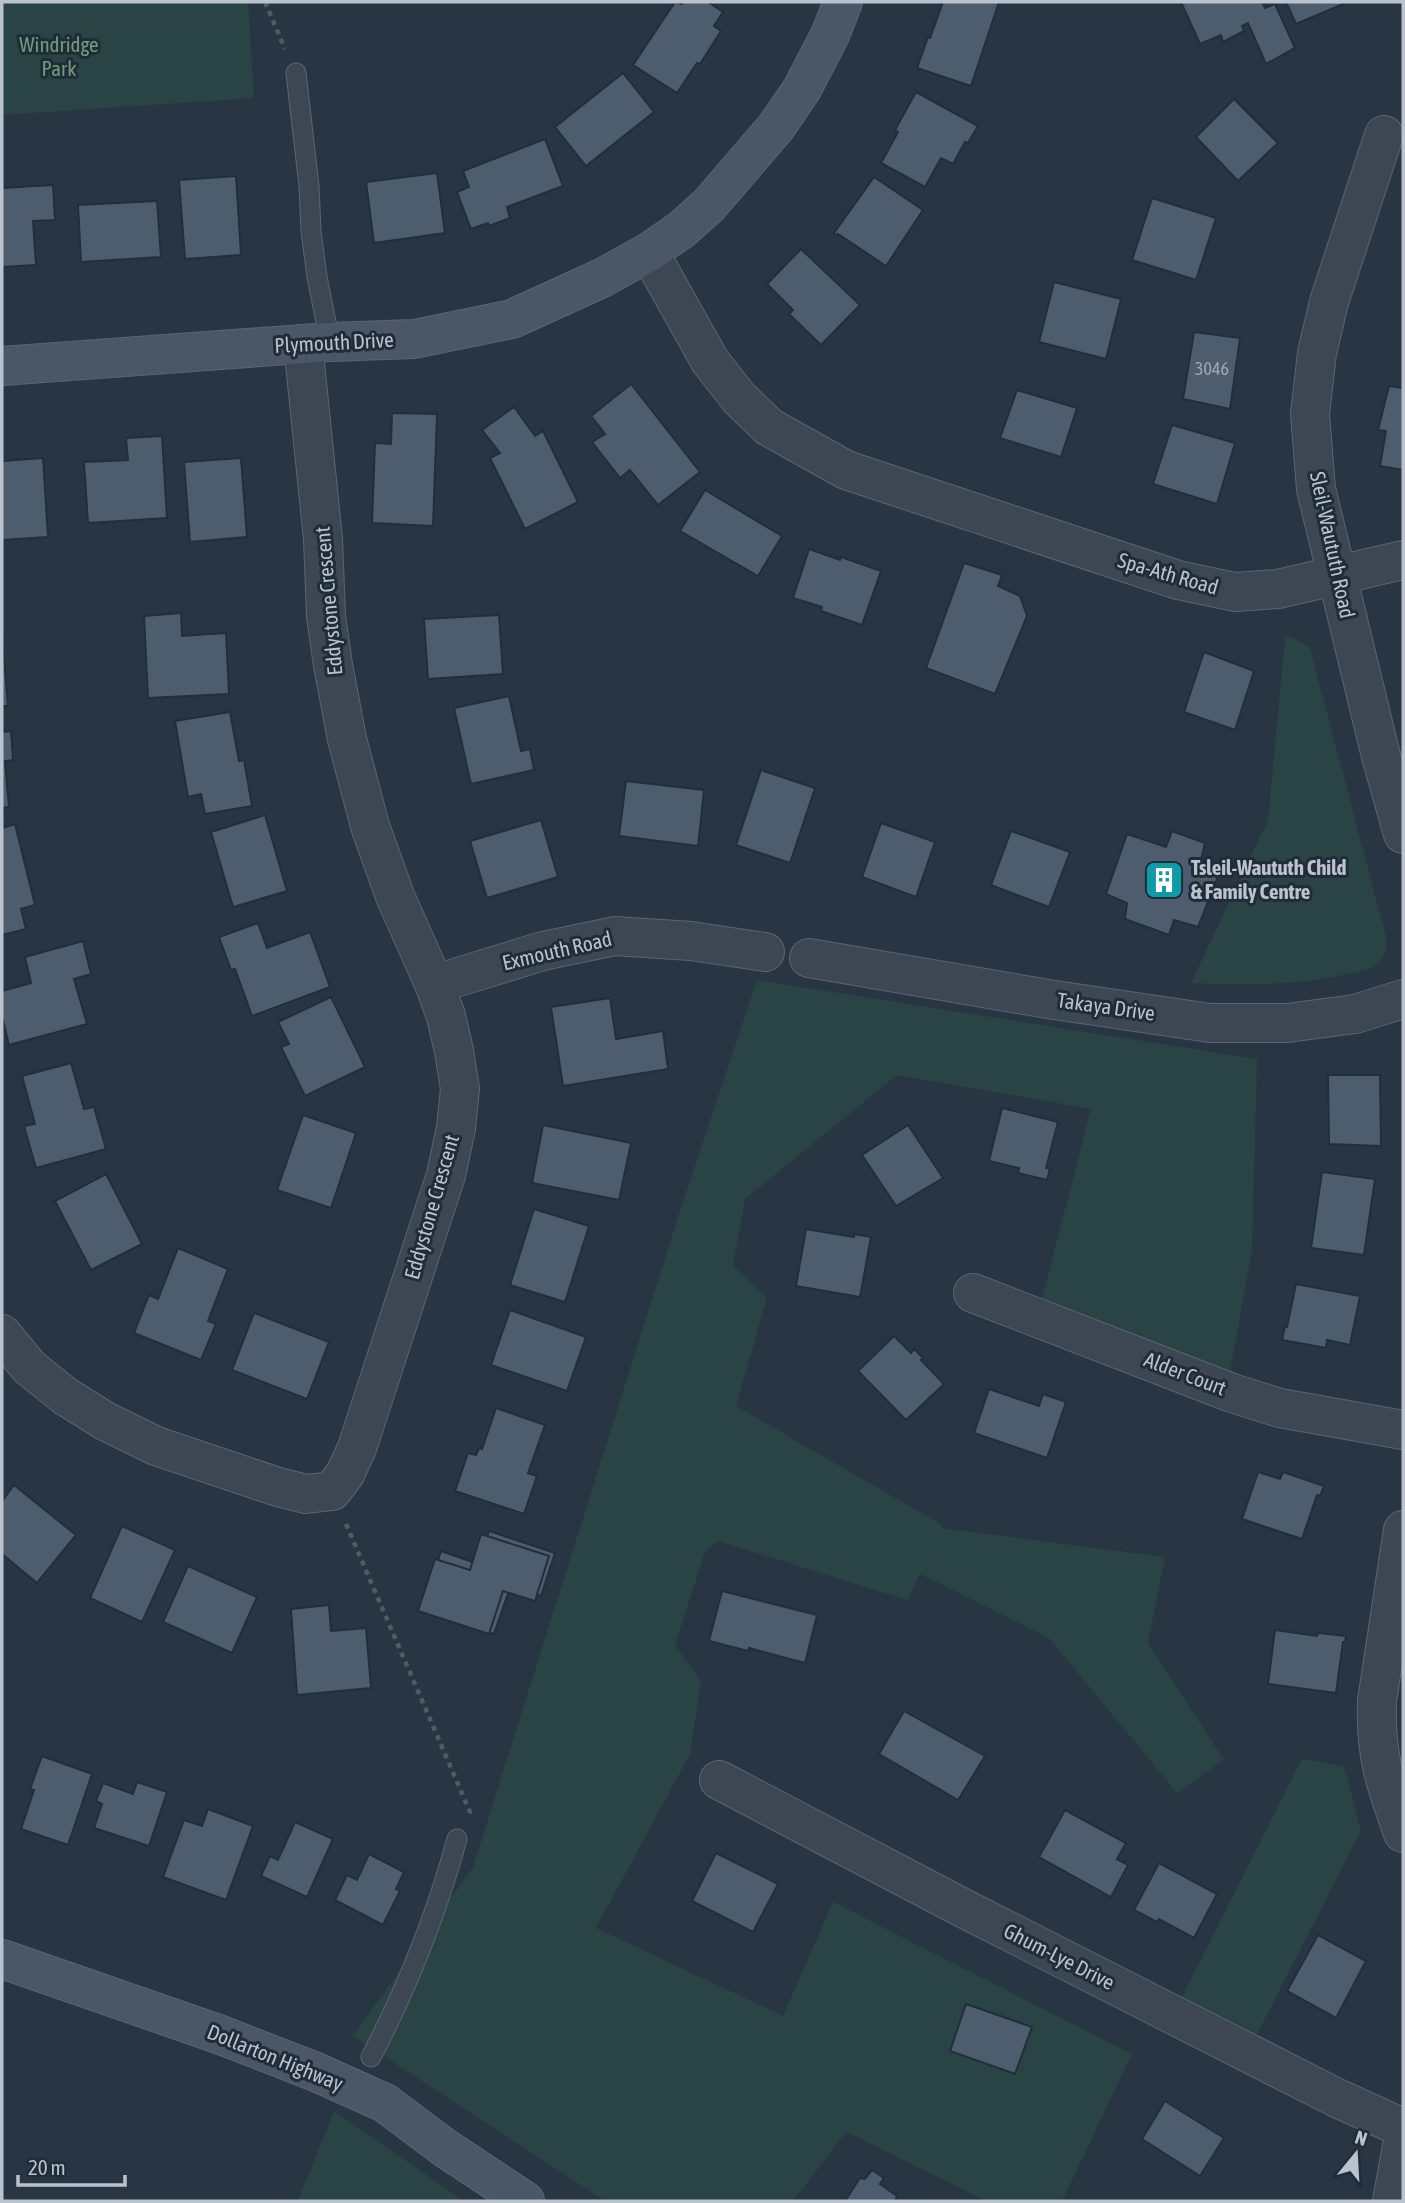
<svg xmlns="http://www.w3.org/2000/svg" width="1405" height="2203" font-family="'Asap Condensed',sans-serif">
<rect width="100%" height="100%" fill="#283644"/>
<g fill="#2a4345">
<polygon points="2,2 248,2 254,98 2,115"/>
<path d="M1291 636 1310 648 1386 937C1387 949 1385 959 1375 966 1366 972 1354 973 1343 975 1292 986 1243 985 1191 983L1268 820 1285 638Z"/>
<polygon points="757,980 1257,1059 1252,1250 1229,1377 1041,1302 1091,1109 897,1075 745,1199 733,1266 767,1298 736,1406 942,1525 941,1528 1165,1557 1148,1643 1224,1760 1177,1793 1049,1638 920,1574 907,1600 718,1541 705,1552 675,1645 701,1681 690,1754 596,1928 783,2016 833,1902 1132,2054 1062,2201 986,2201 846,2132 793,2201 605,2201 353,2036 473,1867 678,1217"/>
<polygon points="1302,1759 1344,1766 1361,1831 1252,2044 1177,2007"/>
<polygon points="334,2111 464,2201 298,2201"/>
</g>
<g fill="#4e5d6d" stroke="#232e3b" stroke-width="2">
<polygon points="675,2 682,4 683,2 708,2 723,12 714,26 721,31 700,64 697,63 677,93 633,65"/>
<polygon points="943,2 999,2 971,86 917,68 928,37 930,38"/>
<polygon points="1181,2 1262,2 1265,8 1275,4 1295,48 1266,64 1248,23 1242,26 1244,31 1223,42 1221,35 1200,44"/>
<polygon points="1286,2 1348,2 1296,24"/>
<polygon points="623,73 654,112 586,166 555,127"/>
<polygon points="916,92 978,126 968,143 965,142 953,164 941,158 925,187 881,163 898,132 895,130"/>
<polygon points="1234,99 1278,143 1238,181 1196,137"/>
<polygon points="545,139 563,186 507,207 510,218 489,226 488,223 471,229 457,192 469,187 463,171"/>
<polygon points="437,173 445,233 374,243 366,182"/>
<polygon points="236,176 241,255 185,259 179,180"/>
<polygon points="874,177 923,210 886,266 838,234 837,236 834,233"/>
<polygon points="53,185 55,220 33,221 36,265 2,267 2,188"/>
<polygon points="1152,198 1216,218 1196,280 1132,260"/>
<polygon points="157,201 161,257 81,262 78,205"/>
<polygon points="801,249 860,305 821,345 789,314 793,310 767,284"/>
<polygon points="1054,282 1121,299 1106,359 1039,342"/>
<polygon points="1194,332 1240,338 1230,409 1183,399"/>
<polygon points="631,384 700,472 658,505 630,470 620,478 592,442 605,434 591,416"/>
<polygon points="1403,385 1403,470 1380,466 1386,431 1378,430 1389,386 1402,388"/>
<polygon points="1017,390 1077,408 1061,457 1000,438"/>
<polygon points="514,407 535,436 543,431 578,502 525,529 490,458 500,453 482,430"/>
<polygon points="392,413 437,414 433,526 372,523 375,443 391,444"/>
<polygon points="1172,425 1235,443 1217,504 1153,484"/>
<polygon points="162,436 167,518 88,523 84,462 128,460 126,438"/>
<polygon points="43,458 48,537 2,540 2,461"/>
<polygon points="241,458 247,537 190,542 184,462"/>
<polygon points="705,490 782,536 758,576 680,531"/>
<polygon points="809,549 840,560 841,557 881,571 862,625 821,611 822,607 793,598"/>
<polygon points="964,563 1002,575 998,586 1020,596 1027,616 995,694 926,668"/>
<polygon points="181,613 182,636 226,633 229,694 148,698 144,616"/>
<polygon points="499,615 503,674 428,679 424,619"/>
<polygon points="2,632 8,706 2,706"/>
<polygon points="1204,652 1254,671 1235,730 1184,712"/>
<polygon points="509,696 521,751 530,749 534,770 471,784 454,708"/>
<polygon points="230,712 239,761 244,760 252,806 205,814 201,794 188,797 175,721"/>
<polygon points="2,729 3,729 4,732 11,731 13,760 5,761 9,807 2,808"/>
<polygon points="761,770 815,788 790,863 736,845"/>
<polygon points="626,781 704,790 698,846 619,836"/>
<polygon points="265,815 287,891 233,907 211,832"/>
<polygon points="541,820 558,877 487,898 470,841"/>
<polygon points="881,823 935,842 916,897 862,877"/>
<polygon points="15,824 35,905 21,909 26,929 2,935 2,828"/>
<polygon points="1011,831 1070,852 1049,907 991,885"/>
<polygon points="1172,831 1205,843 1201,860 1222,866 1198,927 1174,920 1169,935 1125,919 1127,903 1106,894 1127,834 1166,847"/>
<polygon points="258,923 267,948 310,932 330,987 252,1016 235,969 231,970 219,937"/>
<polygon points="83,941 91,974 74,979 87,1024 9,1045 2,1016 2,991 31,983 25,957"/>
<polygon points="331,997 365,1067 305,1096 281,1047 289,1044 278,1022"/>
<polygon points="610,998 616,1039 663,1031 668,1069 563,1086 551,1007"/>
<polygon points="71,1063 84,1109 94,1107 106,1149 36,1168 24,1126 35,1124 22,1076"/>
<polygon points="1328,1075 1380,1075 1381,1146 1329,1144"/>
<polygon points="1002,1108 1058,1122 1046,1168 1050,1169 1047,1180 1018,1173 1019,1168 989,1161"/>
<polygon points="303,1115 356,1133 331,1208 277,1190"/>
<polygon points="543,1125 631,1143 619,1200 532,1183"/>
<polygon points="908,1125 943,1178 896,1206 862,1155"/>
<polygon points="1322,1172 1375,1179 1364,1255 1311,1248"/>
<polygon points="106,1174 142,1244 91,1270 55,1201"/>
<polygon points="534,1209 589,1226 565,1302 510,1285"/>
<polygon points="806,1229 854,1237 854,1234 871,1237 860,1297 796,1286"/>
<polygon points="178,1248 228,1269 208,1321 216,1324 201,1360 134,1333 149,1295 158,1299"/>
<polygon points="1296,1284 1360,1296 1350,1345 1327,1340 1326,1348 1282,1340 1285,1326 1287,1327"/>
<polygon points="510,1310 586,1337 567,1391 491,1365"/>
<polygon points="254,1313 329,1342 307,1399 232,1370"/>
<polygon points="894,1336 911,1353 914,1349 923,1358 921,1360 944,1384 906,1420 858,1371"/>
<polygon points="989,1389 1039,1406 1043,1394 1066,1402 1047,1458 974,1433"/>
<polygon points="496,1408 545,1425 528,1473 537,1476 524,1514 455,1491 468,1453 476,1455 479,1448 482,1449"/>
<polygon points="1258,1472 1280,1479 1283,1472 1324,1486 1320,1496 1317,1495 1302,1539 1242,1519"/>
<polygon points="14,1485 76,1535 37,1583 2,1554 2,1501"/>
<polygon points="122,1526 175,1550 142,1622 90,1598"/>
<polygon points="489,1531 555,1553 541,1596 511,1585 494,1634 422,1610 441,1551 478,1564"/>
<polygon points="481,1534 549,1556 535,1601 503,1591 489,1634 418,1611 435,1559 470,1570"/>
<polygon points="188,1566 257,1597 232,1653 163,1622"/>
<polygon points="722,1591 817,1615 805,1663 749,1648 748,1651 709,1641"/>
<polygon points="329,1605 331,1631 366,1628 371,1688 297,1695 291,1609"/>
<polygon points="1275,1630 1317,1636 1318,1633 1346,1636 1345,1642 1343,1642 1336,1693 1268,1684"/>
<polygon points="904,1711 985,1756 958,1800 879,1754"/>
<polygon points="42,1756 92,1774 68,1845 21,1829 34,1790 30,1789"/>
<polygon points="137,1782 167,1792 149,1846 94,1828 102,1804 96,1801 103,1783 133,1794"/>
<polygon points="208,1809 253,1826 226,1900 163,1877 184,1820 202,1826"/>
<polygon points="1065,1810 1126,1843 1117,1859 1128,1865 1111,1897 1039,1857"/>
<polygon points="295,1822 333,1839 307,1897 261,1876 270,1856 278,1860"/>
<polygon points="716,1853 778,1884 753,1932 692,1901"/>
<polygon points="369,1854 404,1872 396,1889 400,1891 383,1925 335,1900 347,1875 357,1880"/>
<polygon points="1159,1863 1217,1894 1194,1938 1159,1919 1157,1922 1134,1910"/>
<polygon points="1318,1935 1366,1961 1336,2018 1287,1991"/>
<polygon points="966,2004 1032,2027 1015,2074 950,2051"/>
<polygon points="1165,2101 1224,2138 1200,2176 1142,2139"/>
<polygon points="872,2170 884,2178 880,2184 897,2196 895,2201 845,2201 860,2178 865,2179"/>
</g>
<g fill="none" stroke-linecap="round" stroke-linejoin="round">
<g stroke="#5b6571" stroke-width="21">
<g id="lane">
<polyline points="296,73 309,186 311,231 317,277 330,342"/>
<path d="M371 2057C406 1990 437 1912 457 1839"/>
</g>
</g>
<g stroke="#5b6571" stroke-width="40">
<g id="street">
<polyline points="1384,135 1329,302 1317,353 1310,414 1316,489 1381,756 1403,834"/>
<polyline points="649,252 710,361 739,398 769,427 846,470 1178,580 1235,592 1278,589 1403,560"/>
<polyline points="809,958 1048,999 1210,1023 1287,1023 1355,1014 1403,999"/>
<polyline points="435,986 455,978 543,951 615,936 691,941 765,952"/>
<polyline points="973,1293 1232,1393 1280,1408 1403,1430"/>
<polyline points="2,1334 29,1367 65,1396 105,1421 156,1446 278,1487 306,1494 332,1491 345,1474 357,1448 446,1175 456,1128 460,1089 454,1051 446,1016 435,986 395,896 370,826 347,739 333,665 326,616 323,539 303,344"/>
<path d="M1403 1530 1377 1701C1375 1755 1385 1783 1403 1833"/>
<polyline points="719,1780 965,1909 1337,2098 1403,2128"/>
<polyline points="1392,2201 1403,2141"/>
</g>
</g>
<g stroke="#5b6571" stroke-width="40">
<g id="secondary">
<polyline points="2,366 330,342 414,339 512,319 602,278 649,252 681,230 709,205 776,127 802,89 830,35 843,2"/>
<polyline points="2,1959 221,2035 316,2072 385,2103 445,2148 525,2201"/>
</g>
</g>
<g stroke="#486061" stroke-width="4.5" stroke-dasharray="5 5" stroke-linecap="butt">
<polyline points="265,2 285,49"/>
<polyline points="346,1524 470,1812 468,1815"/>
</g>
<use href="#lane" stroke="#3c4753" stroke-width="19"/>
<use href="#street" stroke="#3c4753" stroke-width="38"/>
<use href="#secondary" stroke="#4a5766" stroke-width="38"/>
</g>
<defs>
<g id="building-square" transform="scale(2.0125)"><rect x="-9" y="-9" width="18" height="18" rx="4" fill="#0f9aa8" stroke="#212c39"/><path d="M-4-6H4V6H1V3H-1V6H-4ZM-2.5-4.3h1.7v1.8h-1.7ZM.8-4.3h1.7v1.8H.8ZM-2.5-1h1.7V.8h-1.7ZM.8-1h1.7V.8H.8Z" fill="#fff"/></g>
</defs>
<g fill-rule="evenodd">
<use href="#building-square" x="1164" y="880"/>
</g>
<g text-anchor="middle" stroke-width="6" stroke-linejoin="round" paint-order="stroke">
<g font-size="18" fill="#9fa9b5">
<text x="1212" y="375">3046</text>
</g>
<g font-size="21" fill="#719e78" stroke="#212c39">
<text x="59" y="52">Windridge<tspan x="59" dy="24">Park</tspan></text>
</g>
<g font-size="21" fill="#bac2cd" stroke="#212c39">
<text transform="translate(334 343) rotate(-3)" y="7">Plymouth Drive</text>
<text transform="translate(1332 545) rotate(78)" y="7">Sleil-Waututh Road</text>
<text transform="translate(1168 574) rotate(16)" y="7">Spa-Ath Road</text>
<text transform="translate(329 601) rotate(-95)" y="7">Eddystone Crescent</text>
<text transform="translate(557 951) rotate(-13)" y="7">Exmouth Road</text>
<text transform="translate(1106 1007) rotate(8)" y="7">Takaya Drive</text>
<text transform="translate(432 1207) rotate(-74)" y="7">Eddystone Crescent</text>
<text transform="translate(1185 1374) rotate(21)" y="7">Alder Court</text>
<text transform="translate(1059 1957) rotate(27)" y="7">Ghum-Lye Drive</text>
<text transform="translate(275 2058) rotate(22)" y="7">Dollarton Highway</text>
</g>
<g font-size="21" font-weight="bold" fill="#bac2cd" stroke="#212c39" text-anchor="start">
<text x="1191" y="875">Tsleil-Waututh Child<tspan x="1191" dy="24">&amp; Family Centre</tspan></text>
</g>
</g>
<rect width="1405" height="2203" fill="none" stroke="#bac2cd" stroke-width="7"/>
<g transform="translate(1356 2154) rotate(18)" stroke="#212c39" stroke-width="5" paint-order="stroke">
<path d="M0-5L12 26L0 18L-12 26Z" fill="#bac2cd"/>
<text y="-10" font-size="19" font-weight="bold" text-anchor="middle" fill="#bac2cd">N</text>
</g>
<path d="M18 2175v10h107v-10" fill="none" stroke="#bac2cd" stroke-width="3.5"/>
<text x="28" y="2175" font-size="21" fill="#bac2cd" stroke="#212c39" stroke-width="5" paint-order="stroke">20 m</text>
</svg>
